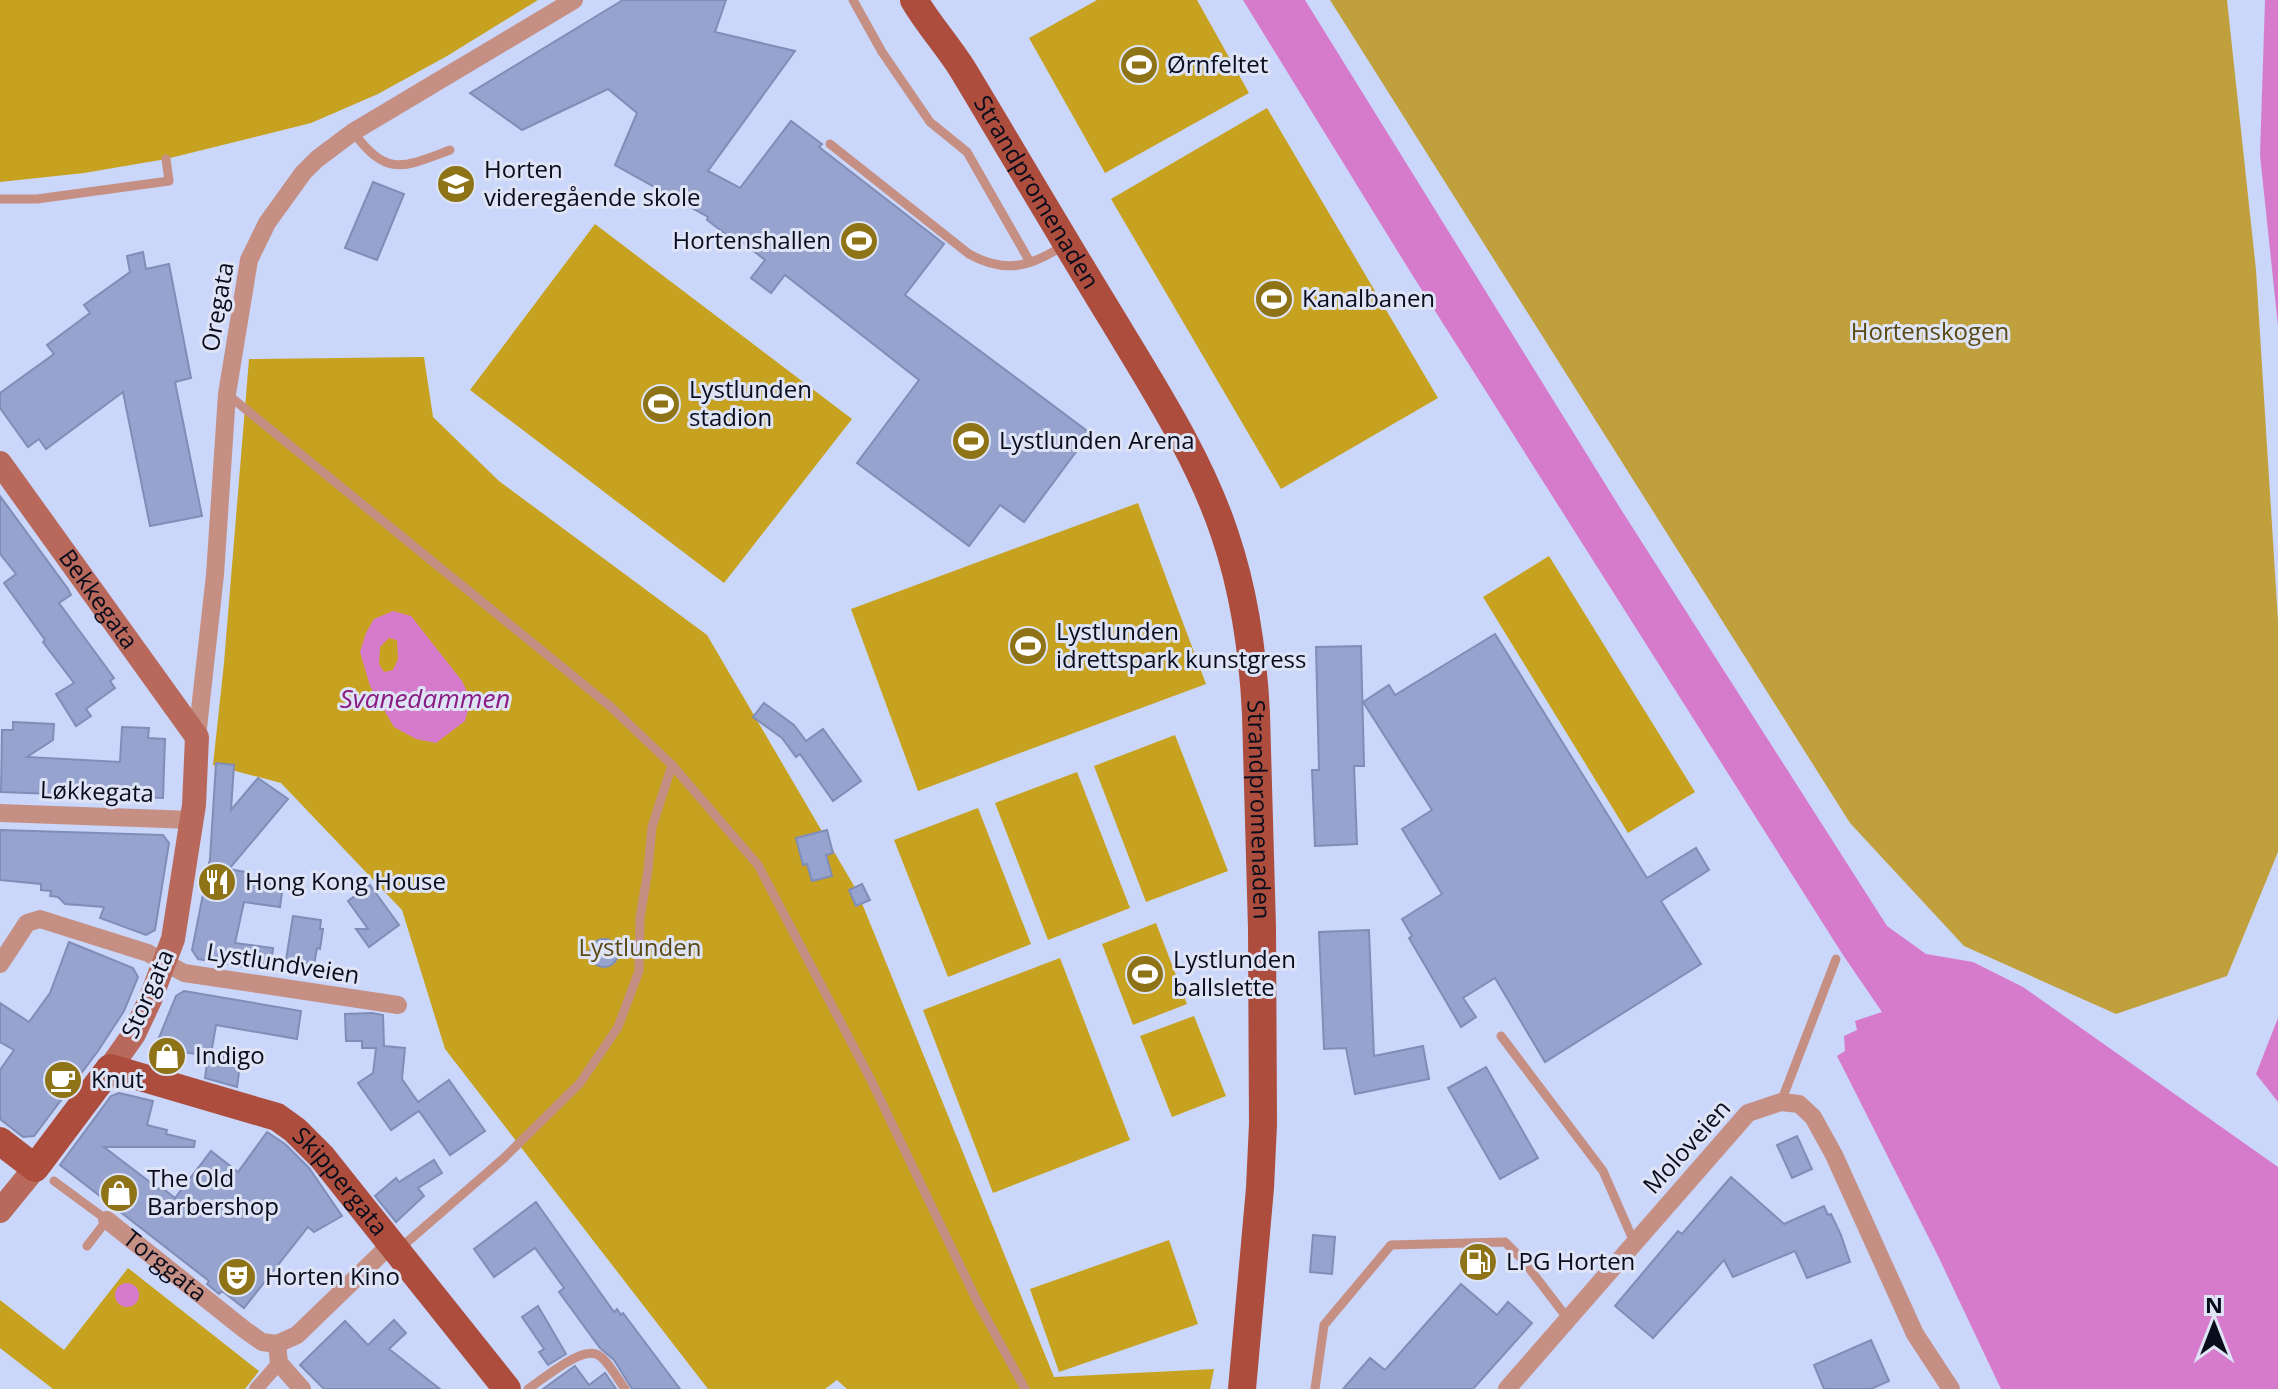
<svg xmlns="http://www.w3.org/2000/svg" width="2278" height="1389" font-family="'Open Sans',sans-serif">
<rect width="100%" height="100%" fill="#cad6fa"/>
<g fill="#c7a221">
<polygon points="0,0 538,0 447,56 378,94 311,123 166,159 84,173 0,182"/>
<polygon points="1097,0 1197,0 1249,93 1105,173 1029,38"/>
<polygon points="1267,108 1438,398 1281,489 1111,199"/>
<polygon points="595,224 852,419 724,583 470,390"/>
<polygon points="424,357 433,417 499,481 707,635 857,891 1054,1377 1214,1369 1210,1389 847,1389 837,1380 825,1389 708,1389 445,1049 402,910 281,783 213,765 224,663 249,359"/>
<polygon points="1138,503 1206,684 918,791 851,609"/>
<polygon points="1549,556 1695,792 1628,833 1483,597"/>
<polygon points="1175,735 1228,871 1146,902 1094,766"/>
<polygon points="1077,772 1130,908 1048,940 995,803"/>
<polygon points="978,808 1031,944 948,977 894,840"/>
<polygon points="1156,923 1187,1004 1133,1025 1102,944"/>
<polygon points="1060,958 1130,1140 993,1193 923,1010"/>
<polygon points="1194,1016 1226,1096 1172,1117 1140,1036"/>
<polygon points="1169,1240 1198,1324 1059,1372 1030,1289"/>
<polygon points="128,1268 259,1371 245,1389 53,1389 0,1348 0,1300 64,1350"/>
</g>
<polygon fill="#c0a03d" points="1330,0 2227,0 2256,270 2278,621 2278,852 2227,976 2116,1014 1964,946 1850,823"/>
<g fill="#d67bcc" fill-rule="evenodd">
<polygon points="1243,0 1305,0 1622,511 1887,926 1926,954 1973,962 2023,987 2278,1167 2278,1389 2001,1389 1938,1256 1837,1056 1845,1051 1844,1036 1857,1030 1855,1021 1882,1012 1843,955 1411,273"/>
<polygon points="2265,0 2278,0 2278,326 2260,155"/>
<path d="M393 611 411 616 462 681 471 700 465 721 436 743 416 739 394 727 370 686 360 652 366 633 374 619ZM389 638 397 640 398 659 393 670 384 672 379 664 380 647Z"/>
<polygon points="2278,1018 2278,1102 2256,1074"/>
<circle cx="127" cy="1295" r="12"/>
</g>
<g fill="#96a3ce" stroke="#808db7" stroke-width="2">
<polygon points="623,0 726,0 715,32 795,51 708,171 740,188 791,121 822,144 819,147 944,244 905,295 1090,433 1024,522 1000,505 969,546 857,463 919,380 785,275 771,293 751,278 765,260 737,238 735,241 707,220 708,217 615,165 637,113 608,89 522,130 470,93"/>
<polygon points="373,182 404,194 377,260 345,248"/>
<polygon points="143,252 146,269 169,264 191,378 175,382 202,516 150,526 123,392 46,449 39,439 28,447 0,408 0,393 54,354 47,345 90,313 84,305 130,272 127,256"/>
<polygon points="0,496 68,589 71,595 59,603 114,678 110,681 115,688 86,709 91,716 76,726 56,694 74,683 43,642 45,640 4,583 16,574 0,554"/>
<polygon points="1495,634 1647,878 1696,848 1709,870 1661,901 1701,964 1545,1062 1495,978 1463,998 1476,1017 1461,1027 1409,938 1412,936 1402,919 1442,894 1402,829 1432,810 1363,702 1389,685 1395,695"/>
<polygon points="1361,646 1364,766 1354,766 1357,844 1315,846 1312,770 1319,770 1316,647"/>
<polygon points="764,703 794,725 806,741 823,729 861,781 833,801 800,754 796,757 782,738 753,717"/>
<polygon points="13,722 54,724 53,740 27,757 120,762 122,727 149,728 148,738 165,739 163,798 1,792 2,730 13,730"/>
<polygon points="216,763 234,765 231,810 258,778 288,799 229,869 246,872 245,880 283,885 280,907 244,902 235,943 273,948 270,971 198,959 192,950 210,859"/>
<polygon points="0,830 163,835 169,843 155,930 146,935 100,918 104,907 65,904 58,897 50,896 51,891 41,890 41,884 0,880"/>
<polygon points="827,830 833,853 826,855 832,876 812,881 807,864 803,865 796,838"/>
<polygon points="862,884 870,900 856,906 849,890"/>
<polygon points="370,885 399,925 369,947 356,929 368,929 348,901"/>
<polygon points="293,916 321,920 320,929 323,929 320,949 317,948 314,965 286,960"/>
<polygon points="1369,930 1374,1056 1423,1046 1429,1079 1355,1094 1346,1048 1324,1049 1319,932"/>
<circle cx="604" cy="953" r="14"/>
<polygon points="69,942 133,968 138,977 124,1011 98,1051 34,1136 23,1137 0,1119 0,1070 14,1050 0,1042 0,1003 29,1022 50,993"/>
<polygon points="184,991 301,1011 297,1039 216,1025 211,1054 241,1058 237,1087 205,1078 208,1056 183,1052 175,1069 149,1062 176,996"/>
<polygon points="372,1013 383,1015 384,1046 405,1048 402,1079 418,1102 449,1080 485,1131 450,1155 419,1111 391,1130 358,1083 373,1073 376,1048 362,1048 362,1041 346,1041 345,1014"/>
<polygon points="1486,1067 1538,1158 1500,1179 1448,1088"/>
<polygon points="119,1093 153,1101 147,1125 167,1130 166,1134 195,1141 194,1147 104,1147 159,1189 161,1187 175,1198 211,1151 238,1172 267,1132 285,1144 309,1168 342,1216 314,1232 308,1227 244,1308 222,1291 219,1294 207,1284 209,1281 60,1165 111,1096"/>
<polygon points="1797,1136 1812,1169 1792,1178 1777,1145"/>
<polygon points="434,1160 442,1173 418,1188 424,1196 396,1222 375,1196 396,1178 399,1182"/>
<polygon points="1731,1177 1784,1224 1824,1206 1828,1215 1831,1214 1841,1235 1850,1262 1807,1278 1795,1251 1733,1277 1724,1260 1653,1338 1615,1306 1678,1231 1682,1234"/>
<polygon points="536,1202 614,1312 617,1309 621,1315 623,1313 680,1389 632,1389 614,1360 600,1348 559,1292 564,1288 535,1248 494,1277 474,1249"/>
<polygon points="1313,1235 1335,1237 1332,1274 1310,1272"/>
<polygon points="1461,1284 1497,1315 1508,1302 1532,1323 1473,1389 1343,1389 1370,1358 1385,1370"/>
<polygon points="538,1306 566,1354 548,1365 539,1352 544,1349 522,1317"/>
<polygon points="394,1320 406,1333 389,1349 440,1389 324,1389 300,1365 345,1321 368,1345"/>
<polygon points="1871,1340 1889,1381 1871,1389 1824,1389 1814,1365"/>
<polygon points="575,1366 589,1385 605,1373 616,1389 543,1389"/>
</g>
<g fill="none" stroke-linecap="round" stroke-linejoin="round">
<g stroke="#c58f84" stroke-width="9">
<polyline points="853,0 882,52 930,122 967,152 1030,262"/>
<path d="M353 132C387 177 402 168 450 150"/>
<path d="M830 144 969 254C1005 274 1031 267 1064 245"/>
<polyline points="0,199 37,199 169,181 166,159"/>
<polyline points="227,394 611,707 672,765 758,865 870,1078 977,1301 1025,1389"/>
<polyline points="1501,1036 1603,1171 1634,1242"/>
<polyline points="1781,1102 1836,959"/>
<polyline points="54,1181 107,1220 87,1246"/>
<polyline points="398,1250 504,1158 580,1083 618,1027 639,971 640,918 648,870 652,827 672,765"/>
<path d="M528 1389C542 1380 579 1348 596 1354 607 1358 618 1380 625 1389"/>
<polyline points="1315,1389 1324,1325 1391,1245 1505,1242 1522,1259 1568,1319"/>
</g>
<polyline stroke="#c58f84" stroke-width="14" points="256,1389 279,1363"/>
<g stroke="#c58f84" stroke-width="18">
<polyline points="197,737 215,575 227,394 249,260 267,223 303,173 317,159 353,132 574,0"/>
<polyline points="0,813 192,820"/>
<polyline points="0,964 27,923 40,919 148,953 184,973 398,1005"/>
<path id="s1" d="M107 1220 245 1330 262 1342 277 1344"/>
<polyline points="277,1344 297,1335 391,1244"/>
<polyline points="277,1344 279,1363 302,1389"/>
<polyline points="1507,1389 1748,1113 1781,1102 1799,1104 1813,1117 1834,1155 1915,1334 1951,1389"/>
</g>
<g stroke="#b8695c" stroke-width="24">
<path id="s2" d="M0 463 197 737 194 805 173 939 150 1000 134 1034 110 1068"/>
<polyline points="0,1211 35,1168"/>
</g>
<g stroke="#ac4d3d" stroke-width="28">
<path id="s3" d="M914 0C928 24 948 46 963 70 1013 153 1062 237 1113 320 1154 388 1200 459 1225 535 1245 594 1253 652 1256 714L1262 928 1263 1124 1260 1188 1242 1389"/>
<path id="s4" d="M0 1141 35 1168 110 1068 277 1117 295 1130 322 1157 507 1389"/>
</g>
</g>
<defs>
<g id="stadium-disc" transform="scale(2)"><circle r="9.5" fill="#8e7317" stroke="#dee4f6"/><path d="M0-5a6.5 5 0 1 0 0 10a6.5 5 0 1 0 0-10ZM-3.5-1.8h7v3.6h-7Z" fill="#fff"/></g>
<g id="school-disc" transform="scale(2)"><circle r="9.5" fill="#8e7317" stroke="#dee4f6"/><path d="M0-5L7-2L0 1L-7-2ZM-4 1L0 2.5L4 1V4Q0 6-4 4Z" fill="#fff"/></g>
<g id="restaurant-disc" transform="scale(2)"><circle r="9.5" fill="#8e7317" stroke="#dee4f6"/><path d="M-5-6h1v4h1v-4h1v4h1v-4h1v5L-1.5 .5V6h-2V.5L-5-1ZM5-6V6H3V1.5H1.5Q1.5-4 5-6Z" fill="#fff"/></g>
<g id="shop-disc" transform="scale(2)"><circle r="9.5" fill="#8e7317" stroke="#dee4f6"/><path d="M-5-2.5h2.3a2.7 3.5 0 0 1 5.4 0H5L5.5 6h-11ZM-1.5-2.5h3a1.5 2.3 0 0 0-3 0Z" fill="#fff"/></g>
<g id="cafe-disc" transform="scale(2)"><circle r="9.5" fill="#8e7317" stroke="#dee4f6"/><path d="M-5.5-4.5H6V0H3Q3 3.5 0 3.5H-2.5Q-5.5 3.5-5.5 0ZM3-3.2v2h1.7v-2ZM-6 4.5H4V6H-6Z" fill="#fff"/></g>
<g id="fuel-disc" transform="scale(2)"><circle r="9.5" fill="#8e7317" stroke="#dee4f6"/><path d="M-5.5-6h7V0h2V4h1.3V-2.5L3-4.5l.8-.8L6-3V5H2.5V1h-1V6h-7ZM-4.2-4.7v3.2H.2V-4.7Z" fill="#fff"/></g>
<g id="theatre-disc" transform="scale(2)"><circle r="9.5" fill="#8e7317" stroke="#dee4f6"/><path d="M-5-5.5Q0-4 5-5.5V0Q5 5 0 6Q-5 5-5 0ZM-3.3-2.5H-1v1.5H-3.3ZM1-2.5H3.3v1.5H1ZM-2.8 1Q0 5.5 2.8 1Z" fill="#fff"/></g>
</defs>
<g fill-rule="evenodd">
<use href="#stadium-disc" x="1139" y="65"/>
<use href="#school-disc" x="456" y="184"/>
<use href="#stadium-disc" x="859" y="241"/>
<use href="#stadium-disc" x="1274" y="299"/>
<use href="#stadium-disc" x="661" y="404"/>
<use href="#stadium-disc" x="971" y="441"/>
<use href="#stadium-disc" x="1028" y="646"/>
<use href="#restaurant-disc" x="217" y="882"/>
<use href="#stadium-disc" x="1145" y="974"/>
<use href="#shop-disc" x="167" y="1056"/>
<use href="#cafe-disc" x="63" y="1080"/>
<use href="#shop-disc" x="119" y="1193"/>
<use href="#fuel-disc" x="1478" y="1262"/>
<use href="#theatre-disc" x="237" y="1277"/>
</g>
<g text-anchor="middle" stroke-width="6" stroke-linejoin="round" paint-order="stroke">
<g font-size="24" fill="#080c1b" stroke="#dee4f6" text-anchor="start">
<text x="1167" y="73">Ørnfeltet</text>
<text x="484" y="178">Horten<tspan x="484" dy="28">videregående skole</tspan></text>
<text x="831" y="249" text-anchor="end">Hortenshallen</text>
<text x="1302" y="307">Kanalbanen</text>
<text x="689" y="398">Lystlunden<tspan x="689" dy="28">stadion</tspan></text>
<text x="999" y="449">Lystlunden Arena</text>
<text x="1056" y="640">Lystlunden<tspan x="1056" dy="28">idrettspark kunstgress</tspan></text>
<text x="245" y="890">Hong Kong House</text>
<text x="1173" y="968">Lystlunden<tspan x="1173" dy="28">ballslette</tspan></text>
<text x="195" y="1064">Indigo</text>
<text x="91" y="1088">Knut</text>
<text x="147" y="1187">The Old<tspan x="147" dy="28">Barbershop</tspan></text>
<text x="1506" y="1270">LPG Horten</text>
<text x="265" y="1285">Horten Kino</text>
</g>
<g font-size="24" fill="#080c1b" stroke="#dee4f6">
<text dy="8" stroke="none"><textPath href="#s3" startOffset="228">Strandpromenaden</textPath></text>
<text transform="translate(218 307) rotate(-80)" y="8">Oregata</text>
<text dy="8" stroke="none"><textPath href="#s2" startOffset="168">Bekkegata</textPath></text>
<text transform="translate(97 792) rotate(2)" y="8">Løkkegata</text>
<text dy="8" stroke="none"><textPath href="#s3" startOffset="898">Strandpromenaden</textPath></text>
<text transform="translate(283 964) rotate(9)" y="8">Lystlundveien</text>
<text transform="translate(148 994) rotate(-66)" y="8">Storgata</text>
<text transform="translate(1687 1147) rotate(-48)" y="8">Moloveien</text>
<text dy="8" stroke="none"><textPath href="#s4" startOffset="434">Skippergata</textPath></text>
<text dy="8" stroke="none"><textPath href="#s1" startOffset="74">Torggata</textPath></text>
</g>
<g font-size="24" fill="#5a4914" stroke="#dee4f6">
<text x="1930" y="340">Hortenskogen</text>
<text x="640" y="956">Lystlunden</text>
</g>
<g font-size="26" font-style="italic" fill="#8a1c83" stroke="#dee4f6">
<text x="425" y="708">Svanedammen</text>
</g>
</g>
<g transform="translate(2214 1325)" stroke="#dee4f6" stroke-width="6" paint-order="stroke">
<path d="M0-6L14 30L0 20L-14 30Z" fill="#080c1b"/>
<text y="-12" font-size="22" font-weight="bold" text-anchor="middle" fill="#080c1b">N</text>
</g>
</svg>
